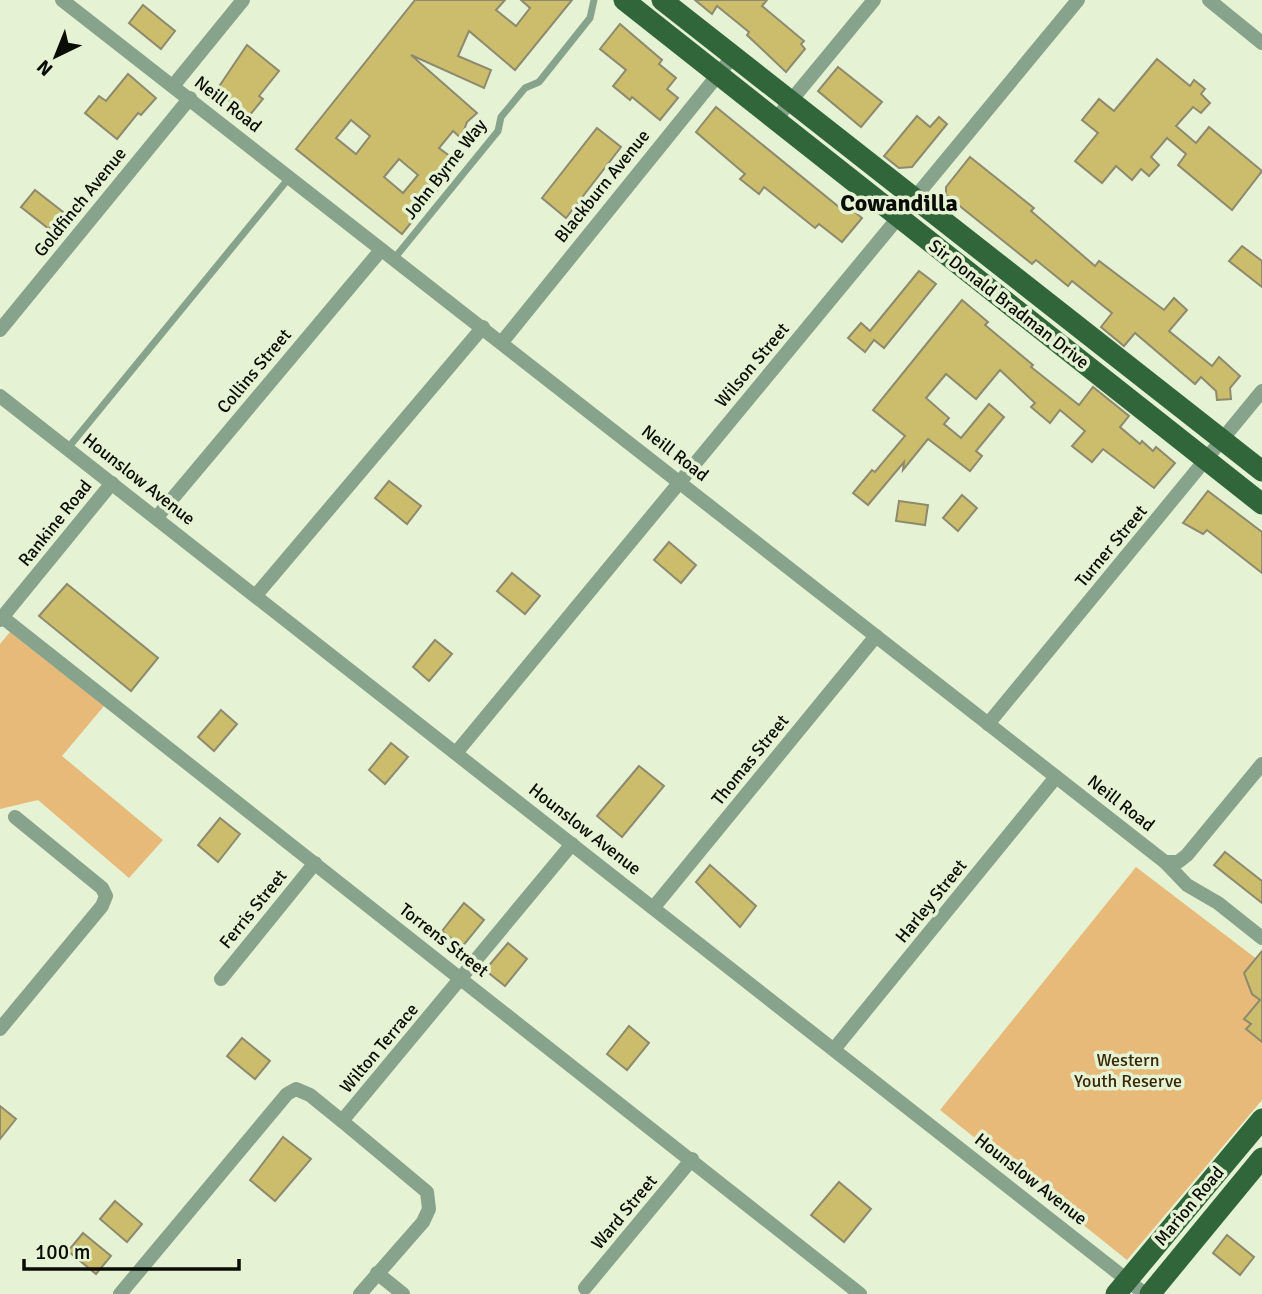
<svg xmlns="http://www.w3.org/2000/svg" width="1262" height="1294" font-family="Signika,sans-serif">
<rect width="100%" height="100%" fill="#e6f2d4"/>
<g fill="#e7ba7a">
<polygon points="10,632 104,706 62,756 163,840 129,878 38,800 0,809 0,644"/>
<polygon points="1136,867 1262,963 1262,1100 1127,1260 940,1110"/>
</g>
<g fill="#cbbd6b" stroke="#8e8a6d" stroke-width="2" fill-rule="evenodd">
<path d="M415 0H505L496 10 516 26 530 8 521 0H572L515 70 469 31 458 56 491 70 484 88 411 55 477 113 467 122 461 138 453 131 439 148 459 163 402 234 296 149ZM351 120 370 136 356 154 336 138ZM399 159 418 175 403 193 384 177Z"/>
<polygon points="695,0 767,0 762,6 804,41 801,44 805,49 786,72 747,35 749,32 717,6 712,14"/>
<polygon points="143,5 175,31 161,49 129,23"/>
<polygon points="620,24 662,60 659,64 676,78 667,89 678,98 660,120 632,97 630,100 613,86 626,70 600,49"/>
<polygon points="247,45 279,71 259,96 263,99 249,116 216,91"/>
<polygon points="1157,59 1190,86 1194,80 1205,89 1201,94 1210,103 1201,113 1193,107 1176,126 1196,143 1209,127 1262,171 1232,210 1178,165 1186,154 1167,138 1151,157 1159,165 1149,176 1141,169 1132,180 1116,166 1102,183 1075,161 1098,133 1082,120 1099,99 1114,111"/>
<polygon points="838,67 882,102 861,127 818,91"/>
<polygon points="128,74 156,98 141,115 138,113 117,139 85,113 99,96 106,101"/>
<polygon points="716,107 839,207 843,202 862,218 842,242 819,224 815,228 764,187 759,194 740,179 745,174 696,132"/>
<polygon points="917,116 930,127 939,117 947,124 912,167 899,168 884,156"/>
<polygon points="597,128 621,147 566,218 542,198"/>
<polygon points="970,157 1034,208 1031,211 1095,266 1099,261 1164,310 1174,298 1187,310 1169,331 1212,366 1219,357 1240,376 1230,388 1231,399 1217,400 1216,391 1201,377 1195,384 1135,333 1124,346 1101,327 1112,313 1072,281 1068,286 1036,260 1032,264 946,195 946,187"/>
<polygon points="35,190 63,212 49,229 21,207"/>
<polygon points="1242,246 1262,261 1262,287 1229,261"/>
<polygon points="919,271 936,284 884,348 874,340 865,352 848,338 861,323 870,331"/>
<polygon points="962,300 988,322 985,325 1033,365 1031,367 1079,405 1093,387 1129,416 1120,427 1140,444 1142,441 1153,451 1156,447 1175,463 1154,488 1103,449 1092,462 1072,446 1085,431 1060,410 1050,423 1031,407 1035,403 1000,370 976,399 946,374 926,398 949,418 944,424 961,438 989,404 1004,417 976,451 982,456 970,471 928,439 903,470 904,462 868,505 853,493 872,470 875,472 905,436 873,410"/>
<polygon points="389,481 421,506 407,524 375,498"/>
<polygon points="1208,491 1262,532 1262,573 1207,530 1203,534 1183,523"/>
<polygon points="962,495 977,508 958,531 943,518"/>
<polygon points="899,501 928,505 925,525 896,521"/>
<polygon points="669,542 696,565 681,583 654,560"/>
<polygon points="512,573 540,596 525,614 497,591"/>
<polygon points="67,584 158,658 131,691 39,616"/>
<polygon points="435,640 452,654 429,681 413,667"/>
<polygon points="221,710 237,724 214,751 198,737"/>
<polygon points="391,743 408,757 385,784 369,770"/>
<polygon points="639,766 664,786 622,837 597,816"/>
<polygon points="220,818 240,834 218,862 198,845"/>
<polygon points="1225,852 1262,881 1262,903 1214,865"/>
<polygon points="710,865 756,906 740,927 696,882"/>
<polygon points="464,903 484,920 462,947 442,931"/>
<polygon points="508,943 527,959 505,986 485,970"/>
<polygon points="1262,951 1262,1042 1246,1029 1251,1024 1244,1019 1260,1000 1252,994 1244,973"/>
<polygon points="629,1026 649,1043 627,1070 607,1054"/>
<polygon points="242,1038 270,1061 255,1079 227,1056"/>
<polygon points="0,1106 16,1119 0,1139"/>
<polygon points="283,1137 311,1159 275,1201 250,1180"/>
<polygon points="839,1182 871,1209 844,1242 811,1215"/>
<polygon points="115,1201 142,1224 127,1242 100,1219"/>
<polygon points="83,1233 111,1256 96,1274 68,1251"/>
<polygon points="1227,1235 1254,1257 1240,1275 1213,1253"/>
</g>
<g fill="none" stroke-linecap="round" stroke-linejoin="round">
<g stroke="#87a38b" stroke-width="7">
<polyline points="393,260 498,131 501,117 525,88 539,82 590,18 594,0"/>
<polyline points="68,448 289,178"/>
</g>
<g stroke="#87a38b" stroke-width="14">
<polyline points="62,0 1165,862 1187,885 1218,903 1262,938"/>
<polyline points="1209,0 1262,43"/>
<polyline points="173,86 243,0"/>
<polyline points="775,120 874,0"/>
<polyline points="0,330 190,98"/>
<polyline points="502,342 734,55"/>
<polyline points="0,396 1145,1294"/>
<polyline points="157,517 381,250"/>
<polyline points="257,594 483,327"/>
<polyline points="2,617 860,1294"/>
<polyline points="0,620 112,483"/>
<polyline points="988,724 1262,391"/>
<polyline points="456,753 1078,0"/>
<polyline points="1165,862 1178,862 1187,855 1262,764"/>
<polyline points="654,907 876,636"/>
<polyline points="221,979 315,863"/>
<polyline points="0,1029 102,906 106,896 102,888 15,817"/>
<polyline points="835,1048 1056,777"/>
<polyline points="342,1121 427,1192 429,1209 423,1222 360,1294"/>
<polyline points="377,1273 403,1294"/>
<polyline points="585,1288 692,1159"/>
<polyline points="120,1294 287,1094 296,1089 310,1095 342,1121 572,844"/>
</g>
<g stroke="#31663b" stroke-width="21">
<polyline points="624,0 1262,504"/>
<polyline points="662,0 1262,471"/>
<polyline points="1116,1294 1262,1119"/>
<polyline points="1150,1294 1262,1158"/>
</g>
</g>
<g text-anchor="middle" stroke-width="7" stroke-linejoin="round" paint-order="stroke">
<g font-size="18" fill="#0a0d05" stroke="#e6f2d4">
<text transform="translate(228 104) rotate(38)" y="6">Neill Road</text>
<text transform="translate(445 169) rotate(-52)" y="6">John Byrne Way</text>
<text transform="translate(602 186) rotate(-51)" y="6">Blackburn Avenue</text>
<text transform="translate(80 202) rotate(-51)" y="6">Goldfinch Avenue</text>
<text transform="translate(1009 304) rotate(38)" y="6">Sir Donald Bradman Drive</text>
<text transform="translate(752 365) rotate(-50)" y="6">Wilson Street</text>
<text transform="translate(254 371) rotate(-50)" y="6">Collins Street</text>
<text transform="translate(675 453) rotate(38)" y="6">Neill Road</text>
<text transform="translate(139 479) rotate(38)" y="6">Hounslow Avenue</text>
<text transform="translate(55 523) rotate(-51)" y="6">Rankine Road</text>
<text transform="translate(1111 546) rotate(-50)" y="6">Turner Street</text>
<text transform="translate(750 760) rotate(-51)" y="6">Thomas Street</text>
<text transform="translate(1121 803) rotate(38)" y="6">Neill Road</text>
<text transform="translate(585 829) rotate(38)" y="6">Hounslow Avenue</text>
<text transform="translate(931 901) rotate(-51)" y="6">Harley Street</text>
<text transform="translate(253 909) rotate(-51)" y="6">Ferris Street</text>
<text transform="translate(444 940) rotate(38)" y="6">Torrens Street</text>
<text transform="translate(379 1048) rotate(-50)" y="6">Wilton Terrace</text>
<text transform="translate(1031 1179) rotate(38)" y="6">Hounslow Avenue</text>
<text transform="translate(1189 1206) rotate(-50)" y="6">Marion Road</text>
<text transform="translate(624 1212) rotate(-50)" y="6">Ward Street</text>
</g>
<g font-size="18" fill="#3b2808" stroke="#e6f2d4">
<text x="1128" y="1066">Western<tspan x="1128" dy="21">Youth Reserve</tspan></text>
</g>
<g font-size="24" font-weight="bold" fill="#0a0d05" stroke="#e6f2d4">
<text x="899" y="211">Cowandilla</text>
</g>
</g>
<g transform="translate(56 56) rotate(223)" stroke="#e6f2d4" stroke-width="5" paint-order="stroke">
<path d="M0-5L12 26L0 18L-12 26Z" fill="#0a0d05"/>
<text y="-10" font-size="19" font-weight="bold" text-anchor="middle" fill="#0a0d05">N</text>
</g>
<path d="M24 1259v10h215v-10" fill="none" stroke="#0a0d05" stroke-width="3.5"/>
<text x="35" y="1259" font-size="21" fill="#0a0d05" stroke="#e6f2d4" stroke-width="5" paint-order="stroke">100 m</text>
</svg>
